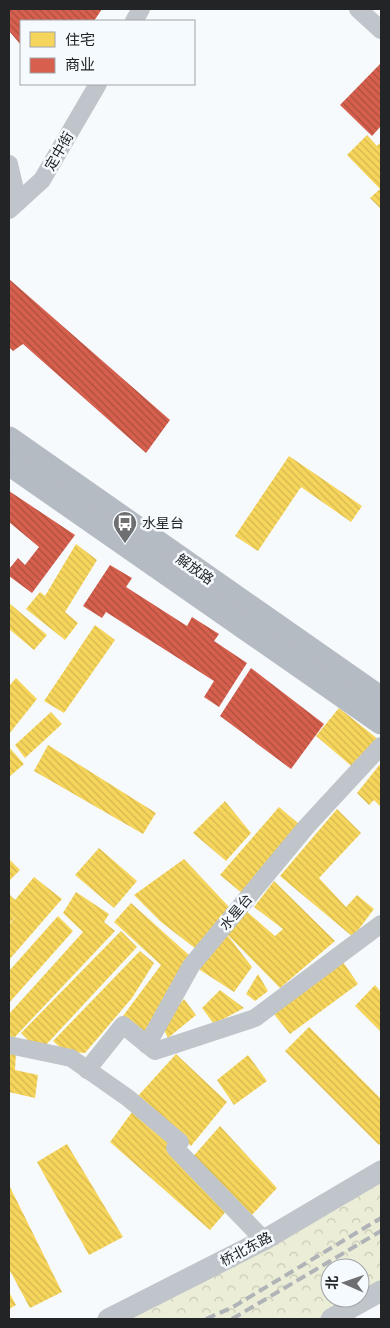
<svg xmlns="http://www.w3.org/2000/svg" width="390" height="1328" font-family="Barlow,'Noto Sans SC',sans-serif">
<defs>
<pattern id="forest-crowns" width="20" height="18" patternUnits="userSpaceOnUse" patternTransform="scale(1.25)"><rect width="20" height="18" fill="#ebedd6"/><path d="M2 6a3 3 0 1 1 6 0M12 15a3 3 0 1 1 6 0" fill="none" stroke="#c9cbb8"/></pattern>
<pattern id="homes-back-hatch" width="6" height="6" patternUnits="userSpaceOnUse" patternTransform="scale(1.25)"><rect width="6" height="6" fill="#f6d55c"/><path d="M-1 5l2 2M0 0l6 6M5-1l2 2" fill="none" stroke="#d3b750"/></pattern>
<pattern id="shops-back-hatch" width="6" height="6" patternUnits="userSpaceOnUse" patternTransform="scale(1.25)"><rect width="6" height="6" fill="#d6604d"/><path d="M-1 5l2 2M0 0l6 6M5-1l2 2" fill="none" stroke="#ad4f40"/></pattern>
</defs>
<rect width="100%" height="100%" fill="#f7fafd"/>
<path fill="url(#forest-crowns)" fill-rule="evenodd" d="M381 1171V1290L330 1319H108ZM330 1268H360V1298H330Z"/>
<g fill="url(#homes-back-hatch)">
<polygon points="367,135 377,146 381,142 381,209 370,198 380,189 347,155"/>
<polygon points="289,456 362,506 351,522 301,487 258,551 235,536"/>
<polygon points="76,544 97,560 65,612 78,623 65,640 26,609 40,592 45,596"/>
<polygon points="9,603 47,635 34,650 9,629"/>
<polygon points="95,625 115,640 64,713 44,701"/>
<polygon points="16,678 37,699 9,734 9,686"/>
<polygon points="339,708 379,740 355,769 316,736"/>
<polygon points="51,712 62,724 25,758 15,745"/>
<polygon points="48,745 156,813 143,834 34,771"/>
<polygon points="9,747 24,764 9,777"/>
<polygon points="381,763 381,807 374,800 369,805 357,793"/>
<polygon points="225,801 251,833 226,861 193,833"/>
<polygon points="279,807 299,824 243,894 220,875"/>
<polygon points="337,809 361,833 319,878 346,907 357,895 374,909 353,937 280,876"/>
<polygon points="99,848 137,881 114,908 75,875"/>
<polygon points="9,859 20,870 9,881"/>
<polygon points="184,859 230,908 196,949 161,922 134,895"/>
<polygon points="34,877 62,899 9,960 9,925 18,914 9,924 9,894 15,900"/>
<polygon points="274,881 335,941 280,988 225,932 252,967 234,992 197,968 225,932 244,909 275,936 283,929 254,907"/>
<polygon points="76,892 109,914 104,922 115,931 13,1039 9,1035 9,1014 83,932 63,913"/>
<polygon points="131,903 189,955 146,1036 123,1016 161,965 114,922"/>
<polygon points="58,916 73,931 9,1003 9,971"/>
<polygon points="121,931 137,947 45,1046 32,1044 21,1033"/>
<polygon points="140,951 154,963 132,998 85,1053 64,1051 53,1041"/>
<polygon points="341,959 358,984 290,1034 273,1013"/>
<polygon points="258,974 268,991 255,1001 246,994"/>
<polygon points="375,985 381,992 381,1032 355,1006"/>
<polygon points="220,990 244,1008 214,1024 202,1008"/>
<polygon points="184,999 196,1015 168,1038 162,1026"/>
<polygon points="309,1027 381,1099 381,1142 379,1145 285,1051"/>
<polygon points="9,1050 16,1052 15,1070 38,1075 35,1098 9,1092"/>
<polygon points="176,1054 227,1102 191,1146 138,1096"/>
<polygon points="248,1055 267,1081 234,1105 217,1080"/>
<polygon points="135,1108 229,1208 210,1230 110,1142"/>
<polygon points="220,1126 277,1188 249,1218 189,1161"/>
<polygon points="67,1144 123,1237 89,1255 37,1162"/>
<polygon points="9,1185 62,1292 30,1308 9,1269"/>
<polygon points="9,1292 16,1305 9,1309"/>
</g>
<g fill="url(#shops-back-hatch)">
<polygon points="9,9 102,9 94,21 21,21 21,45 9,31"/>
<polygon points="381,63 381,126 372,136 340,105"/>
<polygon points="9,279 170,420 146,453 23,344 13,351 9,347"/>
<polygon points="9,491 75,535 32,593 9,576 9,569 18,558 25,565 39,547 9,522"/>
<polygon points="110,565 132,578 126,587 187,626 192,617 219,634 214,641 247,663 219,707 204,697 214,681 106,612 102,618 83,606"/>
<polygon points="251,668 324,724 291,769 220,716"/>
</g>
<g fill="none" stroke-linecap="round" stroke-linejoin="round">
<g stroke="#c0c5cb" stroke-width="18">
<polyline points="358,9 381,30"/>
<polyline points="134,21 141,9"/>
<polyline points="9,164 18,202"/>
<polyline points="9,210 42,180 98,84"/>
<polyline points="9,1045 71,1058 128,1098 180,1142 175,1148 264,1240"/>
<polyline points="147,1045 191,966 307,826 381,746"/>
<polyline points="87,1070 123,1025 155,1051 255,1018 381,924"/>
</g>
<g stroke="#c0c5cb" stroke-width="21">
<polyline points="108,1319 264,1240 381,1171"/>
<polyline points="331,1319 381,1291"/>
</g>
<g stroke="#b5bbc2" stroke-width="25">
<polyline points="9,439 381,699"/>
<polyline points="9,463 381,722"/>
</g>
<g stroke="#b0b4b8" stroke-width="4" stroke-dasharray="10 5" stroke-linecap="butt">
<polyline points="206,1319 233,1307 381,1218"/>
<polyline points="232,1319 381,1231"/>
</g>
</g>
<defs>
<g id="bus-pin" transform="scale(1.25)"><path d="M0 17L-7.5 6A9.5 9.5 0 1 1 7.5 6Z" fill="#6d6f71" stroke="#f5faff"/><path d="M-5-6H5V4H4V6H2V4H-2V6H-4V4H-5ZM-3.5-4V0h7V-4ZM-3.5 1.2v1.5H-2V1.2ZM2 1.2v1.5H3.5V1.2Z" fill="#fff"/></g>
</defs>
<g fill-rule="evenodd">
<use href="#bus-pin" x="125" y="523"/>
</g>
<g text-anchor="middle" stroke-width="5" stroke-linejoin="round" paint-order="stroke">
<g font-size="14" fill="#222426" stroke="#f5faff">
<text transform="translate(59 151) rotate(-60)" y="5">定中街</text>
<text transform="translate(195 569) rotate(35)" y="5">解放路</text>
<text transform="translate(236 912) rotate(-50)" y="5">水星台</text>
<text transform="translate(246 1249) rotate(-28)" y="5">桥北东路</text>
</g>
<g font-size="14" fill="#222426" stroke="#f5faff" text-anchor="start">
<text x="142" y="528">水星台</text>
</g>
</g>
<rect width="390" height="1328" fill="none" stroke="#222426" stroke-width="20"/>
<rect x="20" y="20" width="175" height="65" fill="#f5faff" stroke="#a1a4a8"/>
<rect x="30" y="32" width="25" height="15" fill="#f6d55c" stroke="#a1a4a8"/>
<text x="65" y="45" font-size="15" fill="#222426">住宅</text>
<rect x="30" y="58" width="25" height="15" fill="#d6604d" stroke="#a1a4a8"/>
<text x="65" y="70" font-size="15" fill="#222426">商业</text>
<g transform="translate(345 1283) rotate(272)"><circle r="24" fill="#f5faff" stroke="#a1a4a8"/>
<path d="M0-4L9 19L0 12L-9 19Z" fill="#6d6f71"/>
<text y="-8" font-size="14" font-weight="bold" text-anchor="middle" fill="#222426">北</text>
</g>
</svg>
